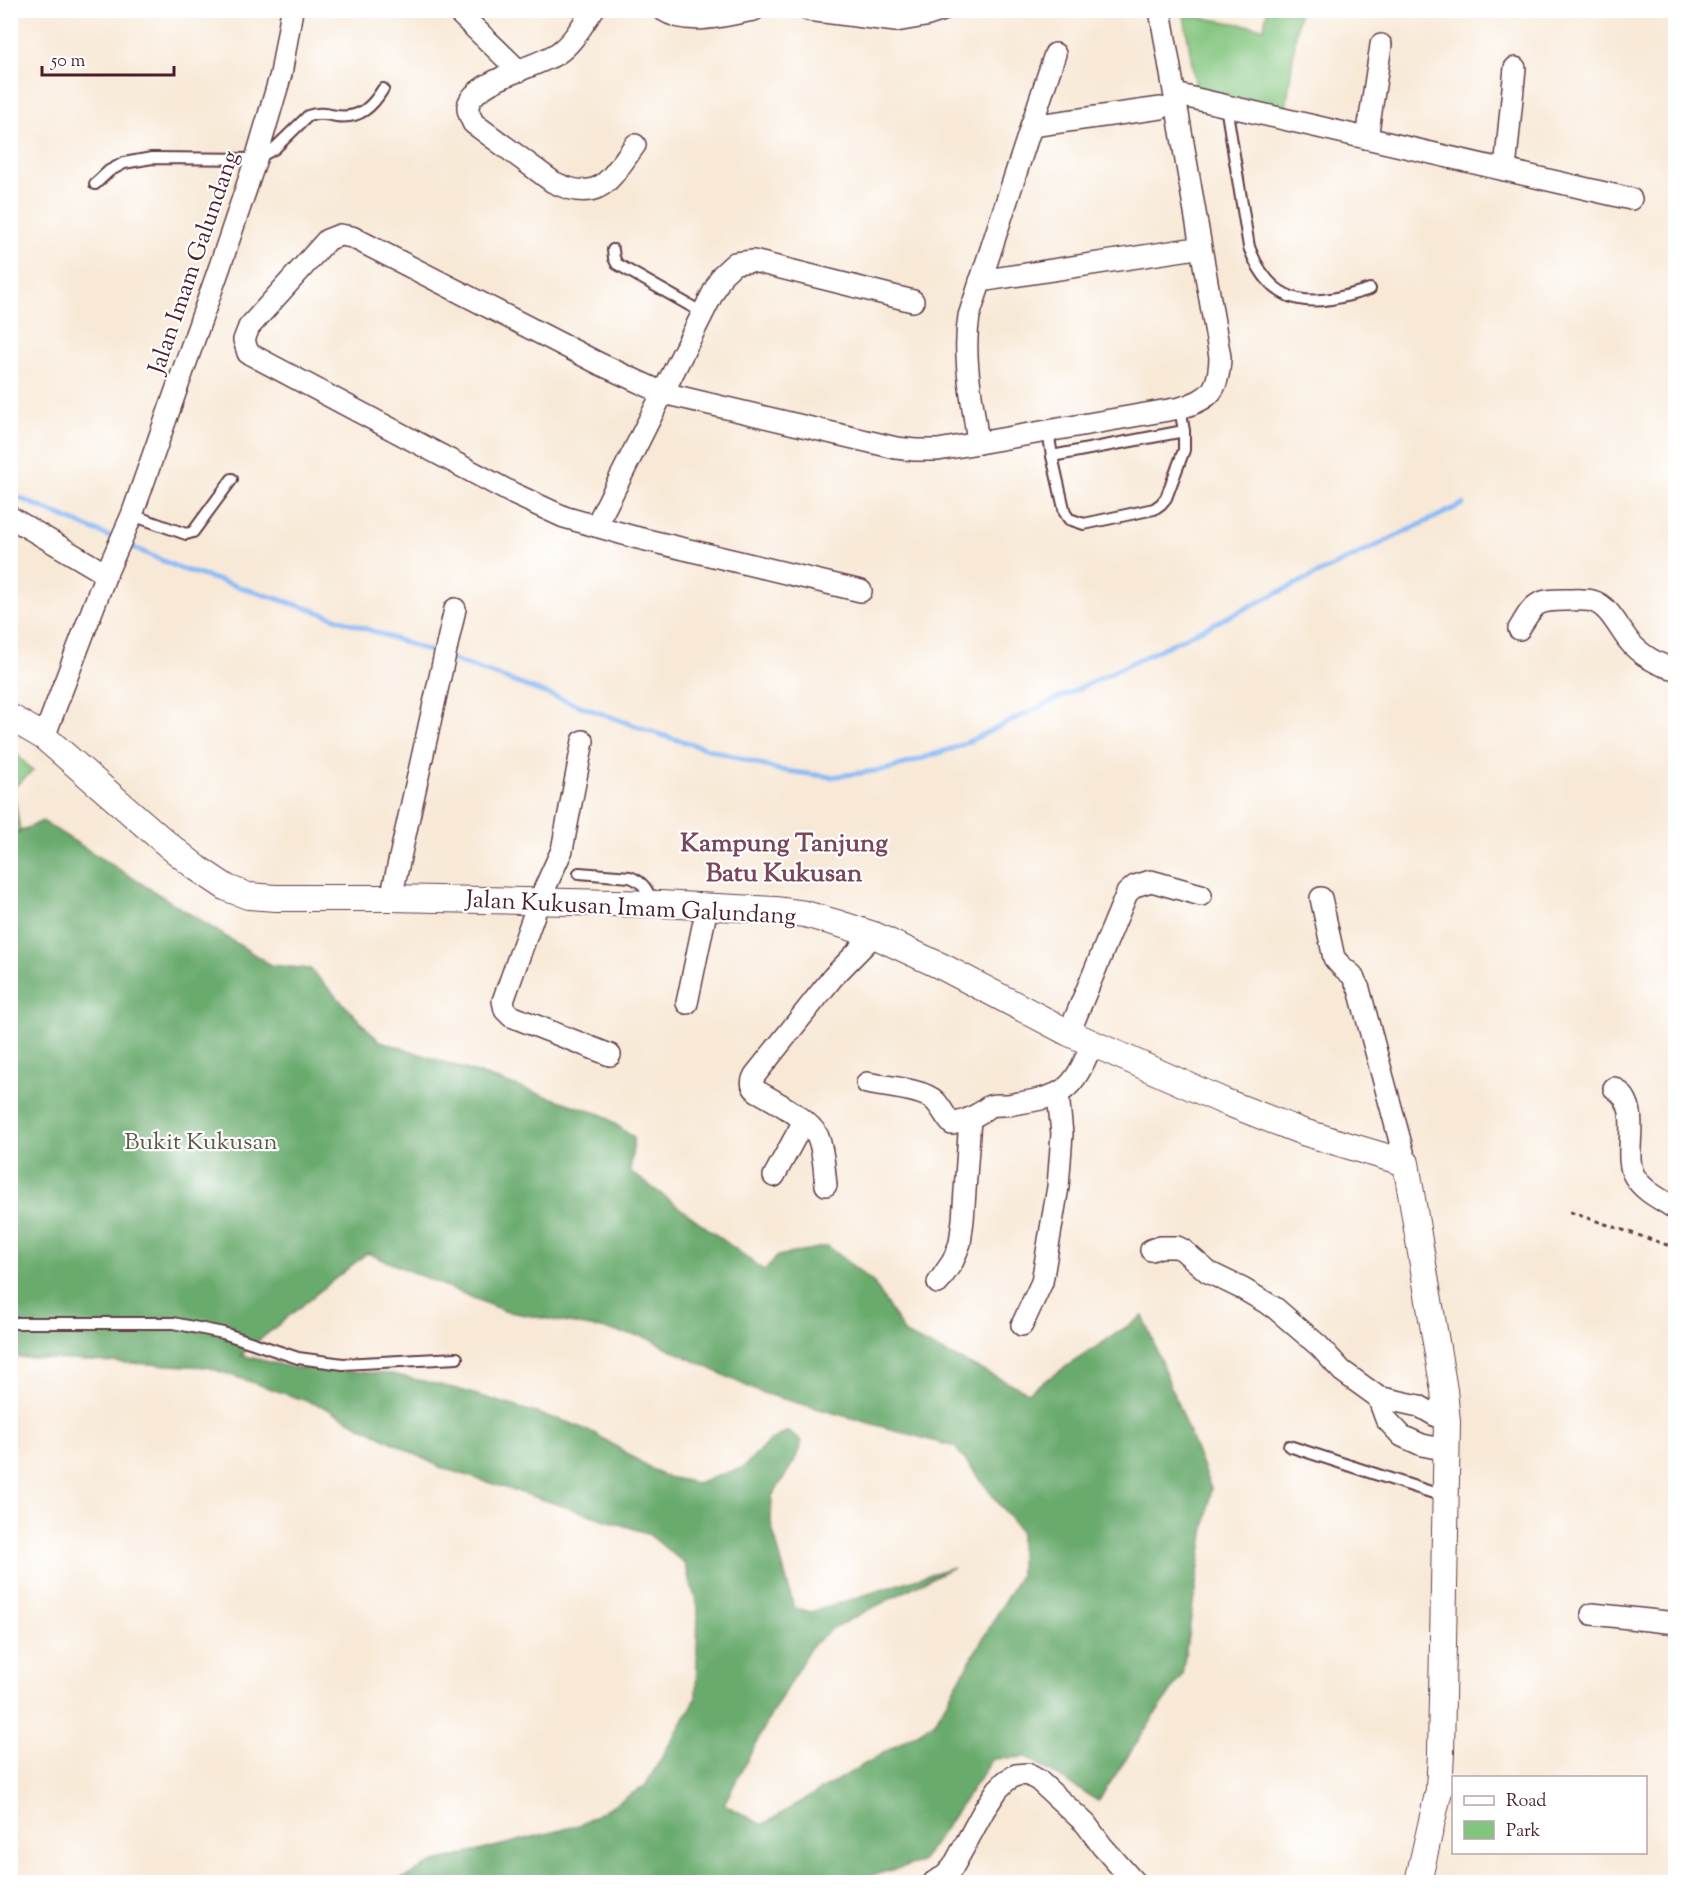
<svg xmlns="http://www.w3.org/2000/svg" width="1686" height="1893" font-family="'Sorts Mill Goudy',serif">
<rect width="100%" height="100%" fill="#fff"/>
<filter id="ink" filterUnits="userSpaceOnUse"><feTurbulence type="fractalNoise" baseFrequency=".0167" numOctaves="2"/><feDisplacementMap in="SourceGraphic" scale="12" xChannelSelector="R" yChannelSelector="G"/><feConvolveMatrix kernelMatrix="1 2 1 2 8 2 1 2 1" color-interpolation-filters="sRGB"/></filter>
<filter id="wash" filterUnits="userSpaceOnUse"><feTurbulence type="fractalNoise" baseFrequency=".008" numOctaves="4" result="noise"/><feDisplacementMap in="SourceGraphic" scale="24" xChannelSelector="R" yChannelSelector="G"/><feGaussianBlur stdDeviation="1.35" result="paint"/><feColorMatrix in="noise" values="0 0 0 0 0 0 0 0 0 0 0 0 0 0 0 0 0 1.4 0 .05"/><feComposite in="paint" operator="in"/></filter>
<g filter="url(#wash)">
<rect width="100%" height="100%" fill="#f8e9d7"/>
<g fill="#82c57e" stroke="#667254" stroke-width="1.5">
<polygon points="1267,11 1299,11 1286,109 1196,88 1184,15 1264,28"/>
<polygon points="11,749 33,771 13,788 20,831 11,836"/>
</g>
<path fill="#69aa6d" stroke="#5a644c" stroke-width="1.5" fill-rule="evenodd" d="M42 821 271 965 310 969 378 1040 603 1115 634 1138 630 1171 764 1270 778 1256 828 1246 874 1283 905 1334 1028 1392 1143 1316 1211 1489 1182 1675 1098 1801 1026 1757 993 1759 921 1862 848 1882H396L432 1863 580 1825 645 1786 696 1699 698 1607 684 1563 647 1533 440 1467 324 1407 207 1367 11 1357V836ZM367 1253 504 1311 645 1337 759 1392 955 1447 1020 1531V1575L934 1723 762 1825 724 1804 772 1713 810 1648 831 1629 953 1567 811 1612 794 1608 771 1523 772 1496 795 1460 802 1442 788 1431 769 1441 744 1467 697 1483 663 1476 596 1434 570 1423 457 1389 392 1374 290 1367 241 1355Z"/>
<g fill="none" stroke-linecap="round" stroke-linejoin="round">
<g stroke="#89baf5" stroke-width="5">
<polyline points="10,491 17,497 115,539"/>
<polyline points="123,543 179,568 316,611 440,655"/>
<polyline points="448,658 661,735 779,770 831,777 889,769 957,747 1463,504"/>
</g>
</g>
</g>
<g filter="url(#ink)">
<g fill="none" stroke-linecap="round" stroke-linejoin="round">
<g stroke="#643d45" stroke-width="14">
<g id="service">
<path d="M1226 106 1249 247C1273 311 1314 307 1370 289"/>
<path d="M95 184 109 171 124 163 152 158 256 159 274 149 308 116C318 112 326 114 336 116 360 119 372 107 383 89"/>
<polyline points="613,250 614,258 617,264 703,313"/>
<polyline points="1048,431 1052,456 1184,431 1180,408"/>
<polyline points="1052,456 1065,513 1069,519 1084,524 1154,509 1161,504 1166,498 1184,450 1184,431"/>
<polyline points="132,515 186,534 193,532 232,479"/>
<path d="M579 873 630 877C644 882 648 891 653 904"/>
<polyline points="10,1323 173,1323 223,1333 298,1358 343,1364 457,1358"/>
<polyline points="1289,1446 1446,1497"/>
</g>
</g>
<g stroke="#643d45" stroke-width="24">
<g id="minor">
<polyline points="456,10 519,71"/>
<path d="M593 10C582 25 573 43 558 53 537 67 473 81 468 106 467 112 471 117 473 123L553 182C600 205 610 179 635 145"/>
<path d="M663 10C689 27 726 15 754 10"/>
<polyline points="808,10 896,21 925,16 943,10"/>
<polyline points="1175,94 1631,199"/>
<polyline points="1031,126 1161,108"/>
<polyline points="1367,138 1381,45"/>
<polyline points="1505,170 1515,68"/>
<polyline points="980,281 1190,249"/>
<path d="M978 443C973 402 962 358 969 316L1055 54"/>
<polyline points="10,517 106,574"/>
<polyline points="596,526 722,275 735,263 753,261 913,301"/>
<path d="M861 591 634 537 564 517 514 494 248 353 244 340 249 327 327 240 340 235 352 237 600 364 663 393 896 448 915 450H938L1180 408C1211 399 1219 390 1220 357L1160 10"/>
<path d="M1519 629C1534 604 1535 600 1565 600 1574 600 1584 599 1592 601 1609 605 1619 629 1629 641 1639 654 1659 666 1676 669"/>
<polyline points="44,737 106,574 132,515 220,266 256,159 281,74 292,10"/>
<polyline points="583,741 562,850 539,901 503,1001 505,1010 511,1016 610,1055"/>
<polyline points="391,898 455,609"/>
<polyline points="1321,898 1334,958 1341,966 1352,975 1359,989 1406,1163"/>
<polyline points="687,1003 707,907"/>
<polyline points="1069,1033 1127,893 1135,886 1151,881 1201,895"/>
<path d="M867 1083C885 1087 923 1089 935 1101 942 1108 945 1117 952 1124 962 1122 970 1119 978 1114 982 1112 986 1108 990 1106 997 1104 1006 1106 1013 1104 1065 1096 1072 1092 1092 1044"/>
<path d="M1614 1088C1646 1108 1620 1153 1635 1177 1644 1192 1661 1199 1676 1209"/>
<polyline points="774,1176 804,1121"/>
<path d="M826 1185C824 1169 824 1152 818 1137 811 1120 773 1100 757 1091 751 1086 751 1082 755 1075L833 977 874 935"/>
<polyline points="1151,1250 1160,1247 1177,1247 1183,1250 1208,1272 1243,1289 1275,1308 1319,1346 1342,1371 1378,1397 1386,1419 1402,1436 1422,1445 1447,1450"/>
<polyline points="938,1283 953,1261 960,1243 963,1220 970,1119"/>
<polyline points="1022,1325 1042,1282 1058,1187 1062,1134 1058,1094"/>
<polyline points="1378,1397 1419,1406 1447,1422"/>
<polyline points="1592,1614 1676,1623"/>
<polyline points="934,1882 945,1876 953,1867 984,1810 998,1789 1006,1781 1016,1775 1027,1774 1038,1780 1086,1824 1102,1846 1134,1882"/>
</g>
</g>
<g stroke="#643d45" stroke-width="28">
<polyline id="tertiary" points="10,717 44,737 167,844 197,868 227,888 248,896 276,898 391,898 659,904 775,910 805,914 840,924 874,935 945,968 1069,1033 1223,1101 1303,1132 1406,1163 1444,1390 1447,1422 1441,1753 1439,1790 1418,1882"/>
</g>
<polyline stroke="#643d45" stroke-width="3" stroke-dasharray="4.5 4.5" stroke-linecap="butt" points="1570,1212 1676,1248"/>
<use href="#service" stroke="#fff" stroke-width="10"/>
<use href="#minor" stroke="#fff" stroke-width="21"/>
<use href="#tertiary" stroke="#fff" stroke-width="26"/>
</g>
</g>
<g text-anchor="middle" stroke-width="4.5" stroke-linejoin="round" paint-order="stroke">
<g font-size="24" fill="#4a1f2b" stroke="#fff">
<text transform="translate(193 262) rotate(-71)" y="8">Jalan Imam Galundang</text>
<text transform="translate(631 907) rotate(3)" y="8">Jalan Kukusan Imam Galundang</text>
</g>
<g font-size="24" fill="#5e5948" stroke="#fff">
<text x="201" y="1149">Bukit Kukusan</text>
</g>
<g font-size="26" font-weight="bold" fill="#7b465a" stroke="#fff">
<text x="784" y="851">Kampung Tanjung<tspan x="784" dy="30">Batu Kukusan</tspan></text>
</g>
</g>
<rect width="1686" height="1893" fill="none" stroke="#fff" stroke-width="36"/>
<rect x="1452" y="1776" width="195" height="78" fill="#ffffff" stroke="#b7a5aa" stroke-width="1.5"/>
<rect x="1464" y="1796" width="30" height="9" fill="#ffffff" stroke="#b7a5aa" stroke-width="1.5"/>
<text x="1506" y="1806" font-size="18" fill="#4a1f2b">Road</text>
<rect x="1464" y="1821" width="30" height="18" fill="#82c57e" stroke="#b7a5aa" stroke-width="1.5"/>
<text x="1506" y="1836" font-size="18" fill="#4a1f2b">Park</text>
<path d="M42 66v9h132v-9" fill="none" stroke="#4a1f2b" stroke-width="3"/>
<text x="51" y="66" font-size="18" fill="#4a1f2b" stroke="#ffffff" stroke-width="4.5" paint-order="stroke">50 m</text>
</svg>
